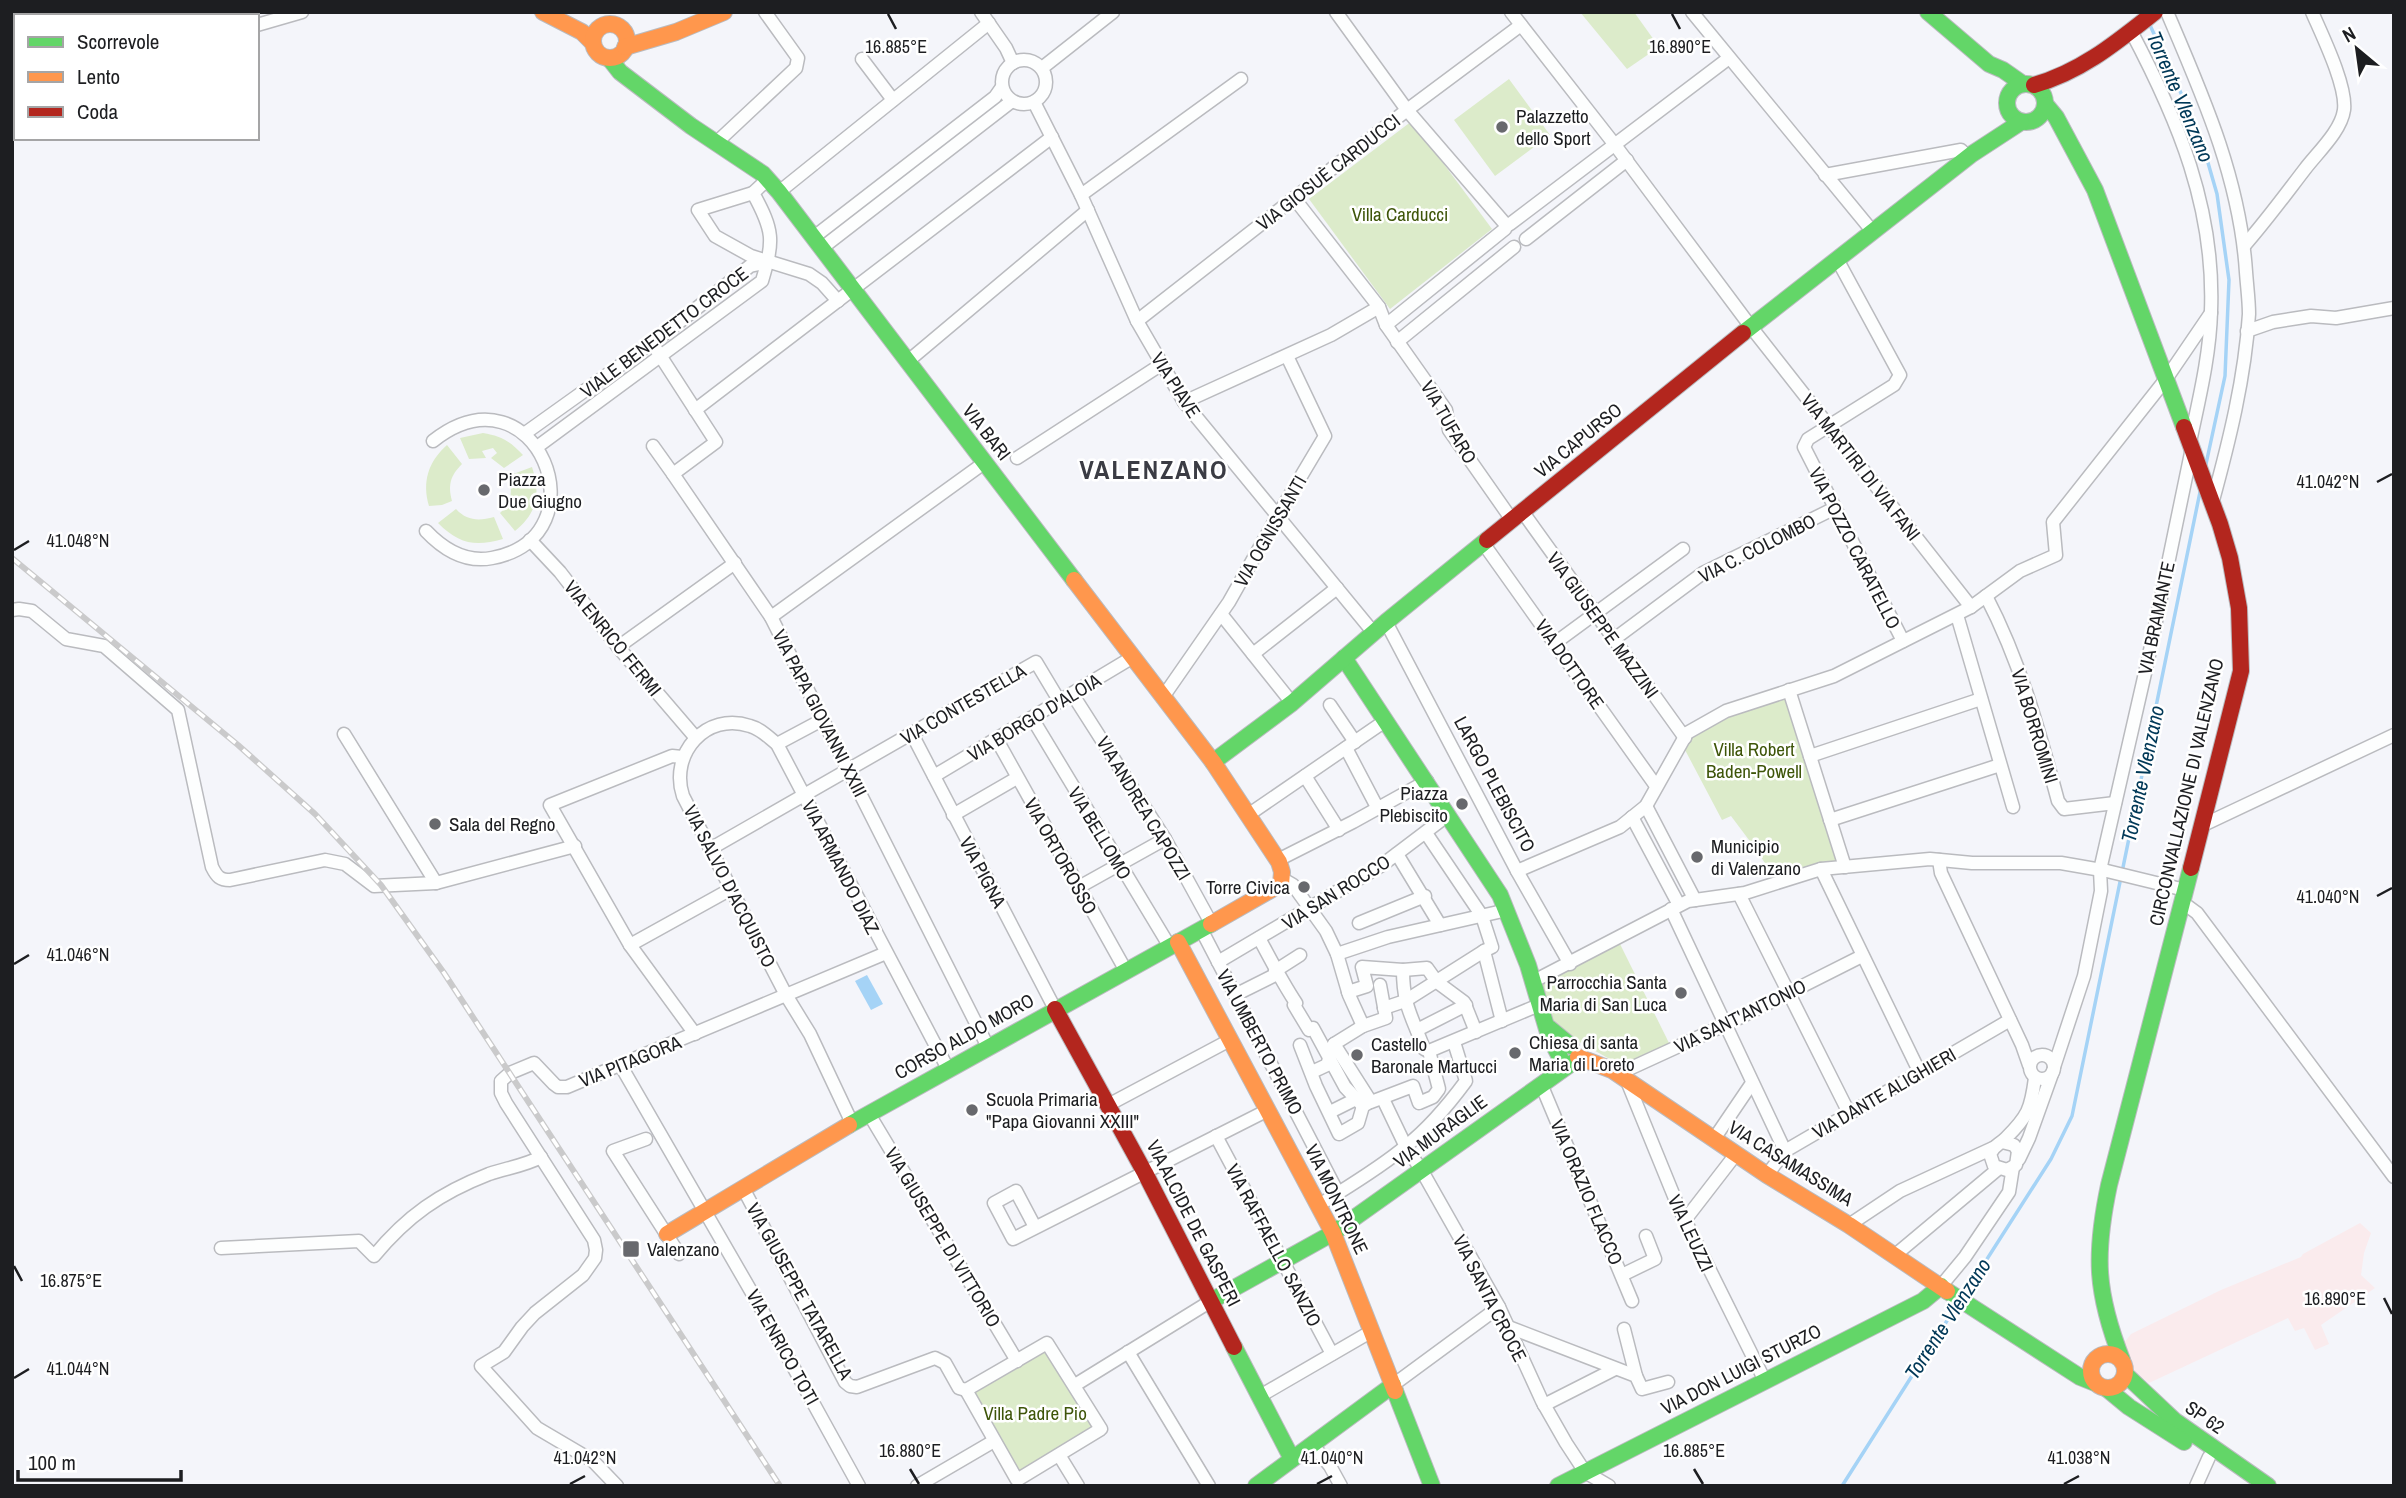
<svg xmlns="http://www.w3.org/2000/svg" width="2406" height="1498" font-family="'Archivo Narrow',sans-serif">
<rect width="100%" height="100%" fill="#f4f5fa"/>
<polygon fill="#faebed" points="2360,1223 2371,1233 2364,1253 2361,1275 2375,1288 2321,1325 2329,1344 2315,1350 2304,1328 2295,1331 2288,1318 2149,1383 2135,1372 2124,1343 2131,1334 2221,1290 2301,1257 2303,1254"/>
<g fill="#dcebca">
<polygon points="1580,12 1634,12 1659,47 1627,69"/>
<polygon points="1509,79 1550,135 1495,176 1454,120"/>
<polygon points="1412,121 1492,229 1390,309 1309,199"/>
<path d="M483 433C501 436 510 441 523 455L504 468 491 458 497 453 493 448 482 451 486 458 469 459 460 438Z"/>
<path d="M447 445 462 464C450 476 448 485 452 501L442 505 429 506C422 482 428 462 447 445Z"/>
<path d="M532 467C541 494 537 513 515 531L500 513C512 502 513 491 508 476Z"/>
<path d="M456 509C467 521 479 521 494 517L503 539C475 547 459 544 438 523Z"/>
<polygon points="1789,690 1845,867 1777,883 1758,852 1731,816 1722,820 1684,748 1687,733"/>
<polygon points="1620,944 1670,1045 1620,1065 1562,1032 1547,1019 1539,985"/>
<polygon points="1047,1343 1101,1429 1017,1480 966,1390"/>
</g>
<polygon fill="#a5d3f6" points="867,975 883,1004 871,1010 855,981"/>
<g fill="none" stroke-linecap="round" stroke-linejoin="round">
<g stroke="#a5d3f6" stroke-width="3.5">
<polyline points="2149,23 2200,135 2217,194 2229,280 2225,376 2206,464"/>
<polyline points="1964,1295 2051,1159 2072,1116 2200,492"/>
<polyline points="1842,1486 1957,1305"/>
</g>
<g stroke="#babbbf" stroke-width="15">
<g id="street">
<polyline points="981,12 1006,48 1013,63"/>
<polyline points="1336,12 1407,110 1507,226"/>
<polyline points="1511,12 1615,145 1751,327 1971,607"/>
<polyline points="1692,12 1873,232"/>
<path d="M2167 12C2203 96 2240 179 2246 272 2247 286 2249 301 2249 314 2245 378 2229 442 2212 504"/>
<polyline points="257,25 302,12"/>
<path d="M2131 31C2178 120 2215 208 2211 311 2210 355 2199 399 2190 442"/>
<polyline points="12,55 16,54"/>
<polyline points="862,59 893,100"/>
<circle cx="1024" cy="82" r="22"/>
<polyline points="1042,68 1113,12"/>
<polyline points="1034,102 1081,195 1137,321 1184,402 1373,632"/>
<polyline points="716,143 796,68 798,58 765,12"/>
<polyline points="1825,175 1961,150 1968,157"/>
<polyline points="779,192 989,23"/>
<polyline points="753,193 698,210 715,236 751,256 809,274 822,283 838,301"/>
<polyline points="1081,195 1241,79"/>
<polyline points="1294,198 1379,307 1386,325 1446,410 1449,430 1512,520"/>
<polyline points="1510,224 1729,58"/>
<polyline points="814,237 995,97 1002,87"/>
<polyline points="1526,239 1627,160"/>
<path d="M2244 246C2266 221 2285 195 2305 169 2318 152 2341 131 2344 110 2347 86 2322 35 2312 12"/>
<polyline points="822,248 1012,101"/>
<polyline points="1837,259 1900,375 1894,385 1808,439 1804,447 1903,641"/>
<polyline points="1137,321 1407,110 1521,25"/>
<polyline points="1386,325 1505,229"/>
<polyline points="2247,331 2273,322 2311,316 2336,318 2394,308"/>
<polyline points="1397,342 1514,247"/>
<polyline points="652,343 716,442 673,474 771,617 988,1047"/>
<polyline points="907,362 1088,210"/>
<polyline points="1184,402 1331,335 1379,307"/>
<polyline points="695,410 1052,137"/>
<polyline points="524,434 664,334 750,266 768,262"/>
<polyline points="653,446 673,474"/>
<path d="M537 447 762 281C774 240 774 231 753 193L768 179"/>
<polyline points="1017,458 1162,364"/>
<polyline points="1522,511 1685,738"/>
<path d="M426 531C444 550 466 563 492 558 606 537 536 360 433 441"/>
<polyline points="530,540 560,572 618,647 696,738"/>
<polyline points="1483,543 1656,786"/>
<path d="M1986 596C2020 661 2039 730 2058 801L2064 809 2115 803"/>
<path d="M12 610 19 609 32 611 66 639 104 646 178 710 212 867C217 877 220 880 230 880L325 860 345 864 374 886 436 883 575 846"/>
<polyline points="1221,614 1292,703"/>
<polyline points="1957,615 2013,807"/>
<polyline points="771,617 984,463"/>
<polyline points="1386,622 1517,871 1570,964"/>
<polyline points="1613,640 1703,573 1835,508"/>
<polyline points="1555,643 1683,549"/>
<polyline points="618,647 735,563"/>
<polyline points="1253,654 1337,588"/>
<polyline points="1789,690 1845,867"/>
<polyline points="1073,695 1165,839 1211,923"/>
<polyline points="1163,697 1229,602 1278,515 1325,436 1287,356"/>
<polyline points="1330,705 1355,742"/>
<polyline points="1032,718 1170,947"/>
<polyline points="344,734 436,883"/>
<polyline points="912,734 1055,1009"/>
<polyline points="997,740 1126,971"/>
<polyline points="777,744 822,720"/>
<polyline points="1346,748 1378,809"/>
<polyline points="1810,756 1981,699"/>
<polyline points="682,757 672,756 550,805 630,945 695,1034"/>
<polyline points="934,776 1133,657"/>
<polyline points="1305,776 1339,830"/>
<polyline points="1646,806 1695,900"/>
<polyline points="953,815 1017,778"/>
<polyline points="1248,815 1385,721"/>
<polyline points="1632,817 1679,905"/>
<polyline points="1830,820 2000,765"/>
<polyline points="2201,826 2394,735"/>
<polyline points="1426,833 1482,916 1492,947 1484,951 1502,1021"/>
<polyline points="710,849 1036,662 1060,702"/>
<polyline points="1397,854 1440,925"/>
<polyline points="1278,860 1353,822 1427,781"/>
<polyline points="1939,860 1941,873 2022,1045 2029,1065"/>
<polyline points="1821,869 1919,1071"/>
<polyline points="1517,871 1620,827 1646,806 1687,733 1726,711 1834,676 1971,607 2020,571 2056,555 2053,522 2166,379 2211,313"/>
<polyline points="1281,878 1293,885 1326,931 1337,954 1349,995 1363,1026"/>
<polyline points="1079,887 1165,839"/>
<polyline points="1739,894 1849,1113"/>
<polyline points="2182,902 2197,913 2394,1177"/>
<polyline points="1671,909 1785,1151"/>
<polyline points="1359,923 1425,896"/>
<polyline points="1201,929 1338,1193"/>
<path d="M1259 938C1271 960 1282 982 1296 1003L1294 1005 1309 1030 1313 1028 1345 1087 1363 1106"/>
<polyline points="630,945 731,889"/>
<polyline points="1337,954 1388,937 1507,910"/>
<polyline points="1218,962 1382,865 1448,815"/>
<path d="M1403 970C1403 1006 1412 1016 1424 1049L1429 1051"/>
<polyline points="1275,971 1300,955"/>
<polyline points="1532,982 1688,901 1745,893 1821,869 1930,859 1972,863 2061,863 2107,871 2185,890"/>
<polyline points="1348,992 1367,986 1362,967 1403,970 1427,968 1437,982 1464,1002 1476,1032"/>
<polyline points="1235,995 1277,974"/>
<polyline points="1384,1008 1405,1001 1484,951"/>
<polyline points="1417,1030 1466,1005"/>
<polyline points="1334,1044 1371,1102 1413,1086 1419,1103 1433,1097 1439,1089 1429,1051"/>
<polyline points="1300,1045 1316,1086 1339,1134 1358,1123 1363,1106 1368,1103"/>
<polyline points="1429,1051 1539,1005"/>
<circle cx="2042" cy="1067" r="12"/>
<polyline points="621,1066 763,1312 859,1486"/>
<polyline points="2054,1067 2084,976 2101,891 2100,870 2148,660 2192,448"/>
<polyline points="1312,1072 1327,1065 1334,1044 1363,1026 1386,1018 1380,985"/>
<polyline points="1618,1074 1727,1024 1862,956"/>
<polyline points="1627,1081 1678,1206 1765,1381"/>
<polyline points="1541,1084 1632,1301"/>
<polyline points="1383,1099 1406,1147 1422,1171 1499,1307 1542,1401 1566,1443 1585,1472 1609,1486"/>
<polyline points="1108,1105 1230,1040"/>
<polyline points="1330,1112 1356,1099"/>
<polyline points="869,1114 1017,1361"/>
<path d="M852 1123 810 1034 786 995 683 796C669 754 706 711 750 726 761 729 768 737 777 744L948 1069"/>
<polyline points="1216,1136 1332,1354"/>
<polyline points="646,1139 613,1151 679,1254"/>
<polyline points="1714,1139 1752,1083"/>
<path d="M2002 1142 2014 1145 2018 1151 2016 1165 2007 1170 1994 1166 1990 1154C1994 1145 1999 1145 2006 1138 2028 1116 2031 1109 2035 1078"/>
<polyline points="2019,1159 2029,1138 2053,1071"/>
<polyline points="1767,1175 1785,1151 2010,1020"/>
<polyline points="743,1188 845,1382 850,1386 857,1387 935,1358 945,1363 959,1388 966,1390"/>
<path d="M1319 1205C1349 1186 1380 1168 1406 1146 1429 1128 1449 1104 1466 1081L1454 1042"/>
<polyline points="1685,1220 1736,1154"/>
<polyline points="1849,1225 1900,1191 1993,1148"/>
<polyline points="1035,1227 1016,1191 994,1203 1013,1239 1268,1110"/>
<path d="M221 1248 359 1241 374 1256C407 1216 440 1193 489 1174 506 1168 524 1166 541 1157"/>
<polyline points="1894,1256 1998,1169"/>
<polyline points="1622,1275 1655,1259 1646,1236"/>
<polyline points="1941,1286 1965,1257 2009,1192 2013,1167"/>
<polyline points="1506,1326 1636,1376 1642,1389 1668,1382"/>
<polyline points="1624,1329 1636,1376"/>
<polygon points="1047,1343 1101,1429 1017,1480 966,1390"/>
<polyline points="1128,1352 1209,1486"/>
<polyline points="1075,1385 1211,1301"/>
<polyline points="1393,1385 1499,1307"/>
<polyline points="1260,1396 1372,1331"/>
<polyline points="1544,1405 1615,1369"/>
<polyline points="1312,1444 1330,1466 1341,1486"/>
<polyline points="1059,1455 1078,1486"/>
<polyline points="617,1486 593,1461 537,1428 481,1366 504,1352 522,1327 535,1313 583,1275 595,1258 596,1250 594,1240 506,1103 501,1093 501,1081 510,1073 534,1063 554,1084 558,1087 567,1087 886,953"/>
<polyline points="917,1486 994,1441"/>
<polyline points="2196,1486 2209,1457"/>
</g>
</g>
<g stroke="#babbbf" stroke-width="18">
<g id="fast">
<polyline points="1928,12 1989,64 2003,70 2023,84"/>
<polyline points="609,58 620,72 691,126 763,174 779,192 1074,580"/>
<circle cx="2026" cy="103" r="19"/>
<polyline points="2046,105 2056,117 2095,190 2184,427"/>
<polyline points="1743,333 1972,154 2021,122"/>
<polyline points="1344,658 1500,895 1528,965 1549,1036 1560,1057"/>
<polyline points="1213,762 1292,703 1386,622 1487,540"/>
<polyline points="1549,1028 1571,1046"/>
<polyline points="849,1125 1211,924"/>
<polyline points="1947,1291 2080,1377 2095,1383"/>
<polyline points="1211,1301 1333,1233 1572,1063"/>
<polyline points="1234,1347 1292,1459"/>
<path d="M2122 1360C2096 1293 2094 1256 2109 1185L2191 868"/>
<polyline points="2125,1374 2175,1421 2268,1486"/>
<polyline points="2106,1388 2129,1407 2184,1442"/>
<polyline points="1395,1391 1432,1486"/>
<polyline points="1256,1486 1393,1385"/>
<polyline points="1558,1486 1923,1301 1941,1286"/>
</g>
</g>
<g stroke="#babbbf" stroke-width="18">
<g id="slow">
<polyline points="543,12 582,32 593,43"/>
<circle cx="610" cy="41" r="17"/>
<polyline points="625,47 676,32 724,12"/>
<polyline points="1074,580 1213,762 1279,862 1282,872 1281,884 1211,924"/>
<polyline points="1178,942 1333,1233 1395,1391"/>
<polyline points="1578,1057 1612,1070 1767,1175 1849,1225 1947,1291"/>
<polyline points="667,1234 849,1125"/>
<circle cx="2108" cy="1371" r="17"/>
</g>
</g>
<g stroke="#babbbf" stroke-width="18">
<g id="jam">
<path d="M2034 85C2081 72 2117 42 2155 12"/>
<polyline points="2184,427 2220,524 2230,558 2239,608 2241,671 2191,868"/>
<polyline points="1487,540 1743,333"/>
<polyline points="1055,1009 1145,1173 1234,1347"/>
</g>
</g>
<use href="#street" stroke="#fdfefe" stroke-width="12"/>
<use href="#fast" stroke="#63d668" stroke-width="16"/>
<use href="#slow" stroke="#ff974d" stroke-width="16"/>
<use href="#jam" stroke="#b3261e" stroke-width="16"/>
<g stroke="#cacacb" stroke-width="6">
<polyline id="rail" points="12,558 238,745 315,814 381,885 444,973 780,1486"/>
</g>
<use href="#rail" stroke="#fff" stroke-width="3.5" stroke-dasharray="10" stroke-linecap="butt"/>
</g>
<path fill="none" stroke="#1d1e21" stroke-width="2.5" d="M888 14 896 29M1672 14 1680 29M2377 482 2392 474M14 550 29 541M2377 896 2392 888M14 964 29 955M14 1266 22 1281M2384 1298 2392 1314M14 1378 29 1369M910 1469 919 1484M1694 1469 1703 1484M570 1484 585 1476M1317 1484 1332 1476M2064 1484 2079 1476"/>
<g fill="#68696d" stroke="#fff" stroke-width="2.5">
<circle cx="1502" cy="127" r="7"/>
<circle cx="484" cy="490" r="7"/>
<circle cx="1462" cy="804" r="7"/>
<circle cx="435" cy="824" r="7"/>
<circle cx="1697" cy="857" r="7"/>
<circle cx="1304" cy="887" r="7"/>
<circle cx="1681" cy="993" r="7"/>
<circle cx="1515" cy="1053" r="7"/>
<circle cx="1357" cy="1055" r="7"/>
<circle cx="972" cy="1110" r="7"/>
<rect x="622" y="1240" width="18" height="18" rx="3.5"/>
</g>
<g text-anchor="middle" stroke-width="5" stroke-linejoin="round" paint-order="stroke">
<g font-size="19" fill="#1d1e21" stroke="#fff" text-anchor="start">
<text x="1516" y="123">Palazzetto<tspan x="1516" dy="22">dello Sport</tspan></text>
<text x="498" y="486">Piazza<tspan x="498" dy="22">Due Giugno</tspan></text>
<text x="1448" y="800" text-anchor="end">Piazza<tspan x="1448" dy="22">Plebiscito</tspan></text>
<text x="449" y="831">Sala del Regno</text>
<text x="1711" y="853">Municipio<tspan x="1711" dy="22">di Valenzano</tspan></text>
<text x="1290" y="894" text-anchor="end">Torre Civica</text>
<text x="1667" y="989" text-anchor="end">Parrocchia Santa<tspan x="1667" dy="22">Maria di San Luca</tspan></text>
<text x="1529" y="1049">Chiesa di santa<tspan x="1529" dy="22">Maria di Loreto</tspan></text>
<text x="1371" y="1051">Castello<tspan x="1371" dy="22">Baronale Martucci</tspan></text>
<text x="986" y="1106">Scuola Primaria<tspan x="986" dy="22">"Papa Giovanni XXIII"</tspan></text>
<text x="647" y="1256">Valenzano</text>
</g>
<g font-size="19" fill="#1d1e21" stroke="#fff">
<text transform="translate(1328 172) rotate(-38)" y="7">VIA GIOSUÈ CARDUCCI</text>
<text transform="translate(664 332) rotate(-37)" y="7">VIALE BENEDETTO CROCE</text>
<text transform="translate(1176 385) rotate(57)" y="7">VIA PIAVE</text>
<text transform="translate(1449 422) rotate(60)" y="7">VIA TUFARO</text>
<text transform="translate(987 432) rotate(52)" y="7">VIA BARI</text>
<text transform="translate(1578 440) rotate(-39)" y="7">VIA CAPURSO</text>
<text transform="translate(1861 467) rotate(52)" y="7">VIA MARTIRI DI VIA FANI</text>
<text transform="translate(1270 531) rotate(-60)" y="7">VIA OGNISSANTI</text>
<text transform="translate(1757 548) rotate(-27)" y="7">VIA C. COLOMBO</text>
<text transform="translate(1855 548) rotate(63)" y="7">VIA POZZO CARATELLO</text>
<text transform="translate(2156 618) rotate(-78)" y="7">VIA BRAMANTE</text>
<text transform="translate(1603 625) rotate(54)" y="7">VIA GIUSEPPE MAZZINI</text>
<text transform="translate(613 638) rotate(51)" y="7">VIA ENRICO FERMI</text>
<text transform="translate(1570 664) rotate(55)" y="7">VIA DOTTORE</text>
<text transform="translate(963 704) rotate(-30)" y="7">VIA CONTESTELLA</text>
<text transform="translate(820 713) rotate(63)" y="7">VIA PAPA GIOVANNI XXIII</text>
<text transform="translate(1034 717) rotate(-31)" y="7">VIA BORGO D'ALOIA</text>
<text transform="translate(2035 726) rotate(73)" y="7">VIA BORROMINI</text>
<text transform="translate(1495 784) rotate(62)" y="7">LARGO PLEBISCITO</text>
<text transform="translate(2186 792) rotate(-77)" y="7">CIRCONVALLAZIONE DI VALENZANO</text>
<text transform="translate(1144 808) rotate(59)" y="7">VIA ANDREA CAPOZZI</text>
<text transform="translate(1100 833) rotate(59)" y="7">VIA BELLOMO</text>
<text transform="translate(1061 856) rotate(61)" y="7">VIA ORTOROSSO</text>
<text transform="translate(841 867) rotate(63)" y="7">VIA ARMANDO DIAZ</text>
<text transform="translate(983 872) rotate(62)" y="7">VIA PIGNA</text>
<text transform="translate(730 886) rotate(63)" y="7">VIA SALVO D'ACQUISTO</text>
<text transform="translate(1336 892) rotate(-32)" y="7">VIA SAN ROCCO</text>
<text transform="translate(1740 1016) rotate(-26)" y="7">VIA SANT'ANTONIO</text>
<text transform="translate(964 1036) rotate(-29)" y="7">CORSO ALDO MORO</text>
<text transform="translate(1260 1042) rotate(62)" y="7">VIA UMBERTO PRIMO</text>
<text transform="translate(630 1061) rotate(-22)" y="7">VIA PITAGORA</text>
<text transform="translate(1884 1093) rotate(-30)" y="7">VIA DANTE ALIGHIERI</text>
<text transform="translate(1440 1131) rotate(-36)" y="7">VIA MURAGLIE</text>
<text transform="translate(1791 1163) rotate(32)" y="7">VIA CASAMASSIMA</text>
<text transform="translate(1587 1192) rotate(67)" y="7">VIA ORAZIO FLACCO</text>
<text transform="translate(1337 1199) rotate(64)" y="7">VIA MONTRONE</text>
<text transform="translate(1194 1223) rotate(63)" y="7">VIA ALCIDE DE GASPERI</text>
<text transform="translate(1691 1233) rotate(65)" y="7">VIA LEUZZI</text>
<text transform="translate(943 1237) rotate(59)" y="7">VIA GIUSEPPE DI VITTORIO</text>
<text transform="translate(1274 1245) rotate(62)" y="7">VIA RAFFAELLO SANZIO</text>
<text transform="translate(800 1291) rotate(61)" y="7">VIA GIUSEPPE TATARELLA</text>
<text transform="translate(1490 1298) rotate(63)" y="7">VIA SANTA CROCE</text>
<text transform="translate(783 1347) rotate(61)" y="7">VIA ENRICO TOTI</text>
<text transform="translate(1741 1369) rotate(-27)" y="7">VIA DON LUIGI STURZO</text>
<text transform="translate(2205 1417) rotate(35)" y="7">SP 62</text>
</g>
<g font-size="19" fill="#3e5509" stroke="#fff">
<text x="1400" y="221">Villa Carducci</text>
<text x="1754" y="756">Villa Robert<tspan x="1754" dy="22">Baden-Powell</tspan></text>
<text x="1035" y="1420">Villa Padre Pio</text>
</g>
<g font-size="21" font-style="italic" fill="#003857" stroke="#fff">
<text transform="translate(2180 97) rotate(67)" y="7">Torrente Vlenzano</text>
<text transform="translate(2143 774) rotate(-78)" y="7">Torrente Vlenzano</text>
<text transform="translate(1948 1319) rotate(-57)" y="7">Torrente Vlenzano</text>
</g>
<g font-size="26" font-weight="bold" letter-spacing="2" fill="#3b3c44" stroke="#fff">
<text x="1154" y="479">VALENZANO</text>
</g>
</g>
<g font-size="18" text-anchor="middle" fill="#1d1e21" stroke="#fff" stroke-width="5" stroke-linejoin="round" paint-order="stroke">
<text x="896" y="53">16.885°E</text>
<text x="1680" y="53">16.890°E</text>
<text x="2328" y="488">41.042°N</text>
<text x="78" y="547">41.048°N</text>
<text x="2328" y="903">41.040°N</text>
<text x="78" y="961">41.046°N</text>
<text x="71" y="1287">16.875°E</text>
<text x="2335" y="1305">16.890°E</text>
<text x="78" y="1375">41.044°N</text>
<text x="910" y="1457">16.880°E</text>
<text x="1694" y="1457">16.885°E</text>
<text x="585" y="1464">41.042°N</text>
<text x="1332" y="1464">41.040°N</text>
<text x="2079" y="1464">41.038°N</text>
</g>
<rect width="2406" height="1498" fill="none" stroke="#1d1e21" stroke-width="28"/>
<rect x="14" y="14" width="245" height="126" fill="#ffffff" stroke="#a5a5a6" stroke-width="2"/>
<rect x="28" y="37" width="35" height="10" fill="#63d668" stroke="#a5a5a6" stroke-width="2"/>
<text x="77" y="49" font-size="21" fill="#1d1e21">Scorrevole</text>
<rect x="28" y="72" width="35" height="10" fill="#ff974d" stroke="#a5a5a6" stroke-width="2"/>
<text x="77" y="84" font-size="21" fill="#1d1e21">Lento</text>
<rect x="28" y="107" width="35" height="10" fill="#b3261e" stroke="#a5a5a6" stroke-width="2"/>
<text x="77" y="119" font-size="21" fill="#1d1e21">Coda</text>
<g transform="translate(2357 49) rotate(331)" stroke="#ffffff" stroke-width="5" paint-order="stroke">
<path d="M0-5L12 26L0 18L-12 26Z" fill="#1d1e21"/>
<text y="-10" font-size="19" font-weight="bold" text-anchor="middle" fill="#1d1e21">N</text>
</g>
<path d="M18 1470v10h163v-10" fill="none" stroke="#1d1e21" stroke-width="3.5"/>
<text x="28" y="1470" font-size="21" fill="#1d1e21" stroke="#ffffff" stroke-width="5" paint-order="stroke">100 m</text>
</svg>
